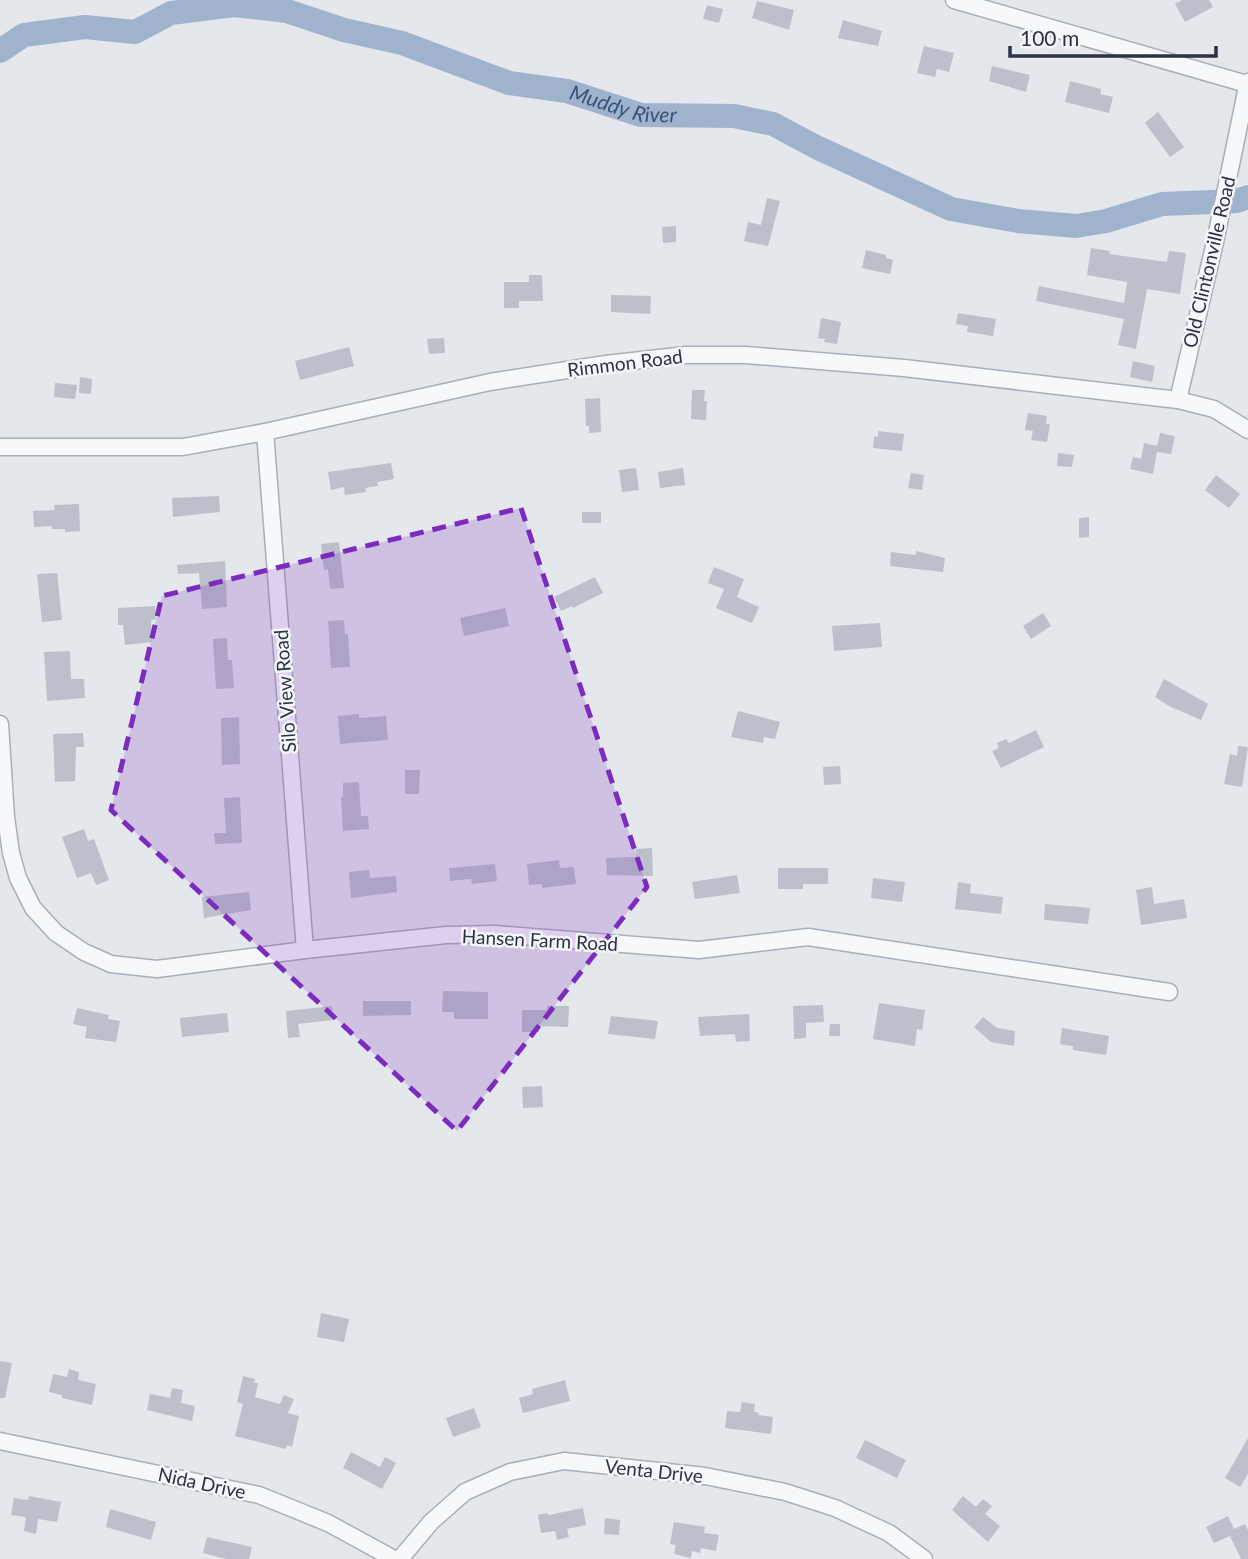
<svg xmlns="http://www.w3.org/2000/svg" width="1248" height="1559" font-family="Lato,sans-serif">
<rect width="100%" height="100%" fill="#e4e7ec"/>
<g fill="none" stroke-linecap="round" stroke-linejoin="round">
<path stroke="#9fb4cc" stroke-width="24" id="s1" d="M0 51 24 35 85 27 135 32 171 13 234 5 287 11 344 30 402 43 509 83 567 91 641 115 734 116 773 124 816 147 951 209 1018 221 1076 226 1106 221 1162 204 1237 201 1248 197"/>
</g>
<g fill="#bbc0ca">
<polygon points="1182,0 1209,0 1213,7 1185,22 1175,4"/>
<polygon points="757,1 794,10 789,30 752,18"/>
<polygon points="707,5 723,9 719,23 703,19"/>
<polygon points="843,20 882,31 878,46 838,38"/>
<polygon points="924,46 954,53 949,72 937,69 935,77 917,73"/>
<polygon points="992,66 1030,75 1026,92 989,81"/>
<polygon points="1070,81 1101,89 1100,94 1113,97 1109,113 1065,102"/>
<polygon points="1158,112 1184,147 1170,157 1145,123"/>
<polygon points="767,198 780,201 768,246 744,241 748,222 761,225"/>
<polygon points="676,226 676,242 663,243 662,227"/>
<polygon points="1091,248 1110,251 1109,254 1167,262 1169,251 1186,253 1180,294 1147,289 1136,349 1118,345 1124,319 1036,301 1039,286 1124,303 1127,282 1087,275"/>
<polygon points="866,250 886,255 886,258 893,260 890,274 862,268"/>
<polygon points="529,275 542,275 543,301 519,301 519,308 504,308 504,282 529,282"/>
<polygon points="611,295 651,296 650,314 611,312"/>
<polygon points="958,313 996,319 993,336 967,332 968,326 956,324"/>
<polygon points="821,318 841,322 837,344 824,342 825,339 818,338"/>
<polygon points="444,338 445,353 429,354 427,339"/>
<polygon points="349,347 354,366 300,380 295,361"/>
<polygon points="1133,361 1155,366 1152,382 1130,377"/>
<polygon points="80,377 92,379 91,394 79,393"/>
<polygon points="55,383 77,385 75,399 54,397"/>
<polygon points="692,390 705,390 704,401 707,401 706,420 691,419"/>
<polygon points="600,398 601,432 589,433 589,426 586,426 585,399"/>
<polygon points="1028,413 1047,416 1046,424 1050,424 1047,442 1031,440 1033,431 1025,430"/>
<polygon points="878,431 904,434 902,451 873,448 874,436 878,437"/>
<polygon points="1160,433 1175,436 1171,454 1157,452 1153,474 1130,469 1133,457 1141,459 1144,443 1157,446"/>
<polygon points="1058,453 1074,455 1072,467 1057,466"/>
<polygon points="391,463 394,479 377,482 378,486 365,488 366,492 345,495 344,487 331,490 328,472"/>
<polygon points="636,468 639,490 622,492 619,470"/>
<polygon points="683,468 685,485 660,488 658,472"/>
<polygon points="911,473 924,475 922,490 908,488"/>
<polygon points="1216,475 1240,494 1229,508 1205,490"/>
<polygon points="219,496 220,512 173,517 172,498"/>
<polygon points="79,504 80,531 65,532 65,529 52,529 52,526 34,527 33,511 55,510 54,505"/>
<rect x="582" y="512" width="19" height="11"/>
<polygon points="1089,517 1089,537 1079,538 1079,518"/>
<polygon points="339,542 344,588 330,589 328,569 324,570 321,544"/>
<polygon points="916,551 945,558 943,572 890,566 891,552 916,555"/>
<polygon points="225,561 227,607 202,609 199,573 178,574 177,565"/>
<polygon points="714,567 744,579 737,597 759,607 752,623 716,608 724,589 708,583"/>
<polygon points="57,573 62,620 42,622 37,574"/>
<polygon points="595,577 603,593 573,608 572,606 561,611 554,597"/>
<polygon points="155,606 156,619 151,620 152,642 125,645 123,625 118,625 118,608"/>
<polygon points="505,608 509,626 464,636 460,618"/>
<polygon points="1043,613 1051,626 1031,639 1023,626"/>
<polygon points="344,620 345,634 348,634 350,667 331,668 328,621"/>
<polygon points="880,623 882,647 834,651 832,626"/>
<polygon points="227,638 228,660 232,660 234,688 216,689 213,639"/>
<polygon points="70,651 71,679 84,679 85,698 47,701 44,652"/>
<polygon points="1164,679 1208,704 1201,720 1169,706 1155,697"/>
<polygon points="738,711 780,722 775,739 764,737 763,743 731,737"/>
<polygon points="359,714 359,718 386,716 388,740 340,744 338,716"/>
<polygon points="239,717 240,764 222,765 221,718"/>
<polygon points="1036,730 1044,747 1001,768 992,751 999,748 997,743 1006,739 1009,743"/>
<polygon points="83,733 84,747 76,747 75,781 55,782 53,734"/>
<polygon points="1238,746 1248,747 1242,787 1224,784 1230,754 1237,756"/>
<polygon points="840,766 841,784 824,785 823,767"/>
<polygon points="405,770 420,770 419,794 405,794"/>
<polygon points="359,782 361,816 368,816 369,829 343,831 341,797 343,797 343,783"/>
<polygon points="240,797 242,843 215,844 214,833 226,833 224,798"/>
<polygon points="84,829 88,841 94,839 109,880 96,885 91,873 77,878 62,837"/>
<polygon points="652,848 653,876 607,875 606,858 636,857 636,849"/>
<polygon points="559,860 560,868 574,867 576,884 542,888 542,884 529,885 527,864"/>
<polygon points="495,864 497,881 472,884 471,879 450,881 449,868"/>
<polygon points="778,868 828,868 828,884 803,884 803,889 778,889"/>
<polygon points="369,870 370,878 396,876 397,892 351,898 349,872"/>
<polygon points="737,875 740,893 695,899 692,882"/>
<polygon points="873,878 905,882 902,902 871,898"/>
<polygon points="958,882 971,884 970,893 1003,897 1001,914 955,909"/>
<polygon points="1152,887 1154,904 1184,899 1187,918 1141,925 1136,890"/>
<polygon points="249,892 251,910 204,918 202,897"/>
<polygon points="1045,904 1090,908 1088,924 1044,920"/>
<polygon points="443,991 488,992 488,1019 454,1019 454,1012 442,1012"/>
<polygon points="363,1001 411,1001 411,1015 363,1016"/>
<polygon points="879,1003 925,1010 922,1030 917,1029 915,1046 873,1039"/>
<polygon points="823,1005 824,1022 806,1023 806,1038 794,1039 793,1006"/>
<polygon points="332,1006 333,1020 298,1024 300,1037 288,1038 286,1011"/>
<polygon points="547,1006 569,1006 568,1027 539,1026 539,1032 522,1032 522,1010 547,1010"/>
<polygon points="77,1008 109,1015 108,1019 120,1021 116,1042 85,1038 87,1027 73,1024"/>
<polygon points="227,1013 229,1032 182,1037 180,1018"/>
<polygon points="749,1014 750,1041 736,1042 735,1034 700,1036 698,1017"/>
<polygon points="611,1016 658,1021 655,1039 608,1034"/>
<polygon points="983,1017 997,1028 1015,1031 1014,1046 991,1042 974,1027"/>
<polygon points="830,1024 840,1024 840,1036 829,1036"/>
<polygon points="1062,1028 1109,1036 1106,1055 1073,1050 1073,1046 1060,1044"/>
<polygon points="542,1086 543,1107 523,1108 522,1087"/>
<polygon points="321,1313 349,1319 344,1342 317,1337"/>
<polygon points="0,1361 12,1363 5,1398 0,1398"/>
<polygon points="69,1369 79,1372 78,1380 96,1384 92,1405 62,1398 62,1395 49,1392 53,1374 67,1377"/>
<polygon points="243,1376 255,1379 254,1383 258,1383 255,1397 280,1404 284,1395 294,1399 288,1413 299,1416 292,1447 287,1445 286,1449 235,1436 243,1404 237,1402"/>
<polygon points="565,1380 570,1401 523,1413 519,1398 533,1394 532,1389"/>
<polygon points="172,1388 183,1390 181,1403 195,1406 192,1421 147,1410 150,1394 170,1398"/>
<polygon points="742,1402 755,1404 754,1412 759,1413 758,1415 773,1417 771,1434 725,1428 727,1411 740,1412"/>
<polygon points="474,1408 481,1427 453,1437 446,1418"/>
<polygon points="1248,1438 1248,1474 1240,1487 1225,1478"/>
<polygon points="865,1440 906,1460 897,1478 856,1458"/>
<polygon points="351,1452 380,1467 385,1457 396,1463 382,1489 343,1468"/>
<polygon points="29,1496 61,1502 57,1522 38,1519 36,1534 24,1531 26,1517 11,1515 14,1498 28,1500"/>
<polygon points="963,1496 976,1507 983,1499 992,1506 985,1514 1000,1526 988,1542 952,1510"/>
<polygon points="583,1508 586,1525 567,1529 569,1537 557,1540 555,1531 541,1533 538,1515 547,1513 549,1515"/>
<polygon points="110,1509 156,1522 151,1540 106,1527"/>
<polygon points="1228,1516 1234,1529 1245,1524 1248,1530 1248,1559 1241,1559 1230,1536 1214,1543 1206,1527"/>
<polygon points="605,1518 620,1520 619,1535 604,1534"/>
<polygon points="674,1522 705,1527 704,1533 719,1535 716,1551 701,1548 700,1553 692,1551 691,1558 674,1554 676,1545 670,1544"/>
<polygon points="207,1537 252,1547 249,1559 226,1559 203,1553"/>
</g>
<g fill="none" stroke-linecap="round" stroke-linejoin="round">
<g stroke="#a9aeb7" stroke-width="19">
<g id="minor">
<polyline points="954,0 1247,84"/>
<polyline points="1178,400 1215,242 1248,82"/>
<polyline points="265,432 305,950"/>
<polyline points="0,447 183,447 265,432 490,382 606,364 686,355 746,355 904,368 1178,400 1214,409 1248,430"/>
<polyline points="0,724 6,817 11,853 18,878 33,908 56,933 84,952 111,964 157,969 305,950 446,935 494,934 699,950 808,937 1169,992"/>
<polyline points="0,1441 259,1495 328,1523 394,1559"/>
<polyline points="400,1559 431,1522 465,1492 510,1472 564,1461 705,1476 785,1492 835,1508 889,1533 924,1559"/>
</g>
</g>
<use href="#minor" stroke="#f7f8fa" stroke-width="16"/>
</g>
<path fill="#7b2cbf" fill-opacity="0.2" stroke="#7b2cbf" stroke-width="5" stroke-dasharray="14 9" stroke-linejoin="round" d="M521 508 647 887 457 1131 111 810 162 596Z"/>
<g text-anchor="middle" stroke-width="5" stroke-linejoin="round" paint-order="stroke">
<g font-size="19" fill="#2b3445" stroke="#f4f6f9">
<text transform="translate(1209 262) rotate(-77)" y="7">Old Clintonville Road</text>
<text transform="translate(625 363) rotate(-7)" y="7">Rimmon Road</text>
<text transform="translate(285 691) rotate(-94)" y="7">Silo View Road</text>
<text transform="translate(540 940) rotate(3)" y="7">Hansen Farm Road</text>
<text transform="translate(654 1471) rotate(6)" y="7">Venta Drive</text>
<text transform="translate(202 1483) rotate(12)" y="7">Nida Drive</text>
</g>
<g font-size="21" font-style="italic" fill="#34527a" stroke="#f4f6f9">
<text dy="7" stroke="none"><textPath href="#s1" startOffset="649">Muddy River</textPath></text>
</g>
</g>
<path d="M1010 46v10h206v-10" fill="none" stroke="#2b3445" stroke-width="3.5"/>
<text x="1020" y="46" font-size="21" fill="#2b3445" stroke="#f4f6f9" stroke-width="5" paint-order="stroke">100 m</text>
</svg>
